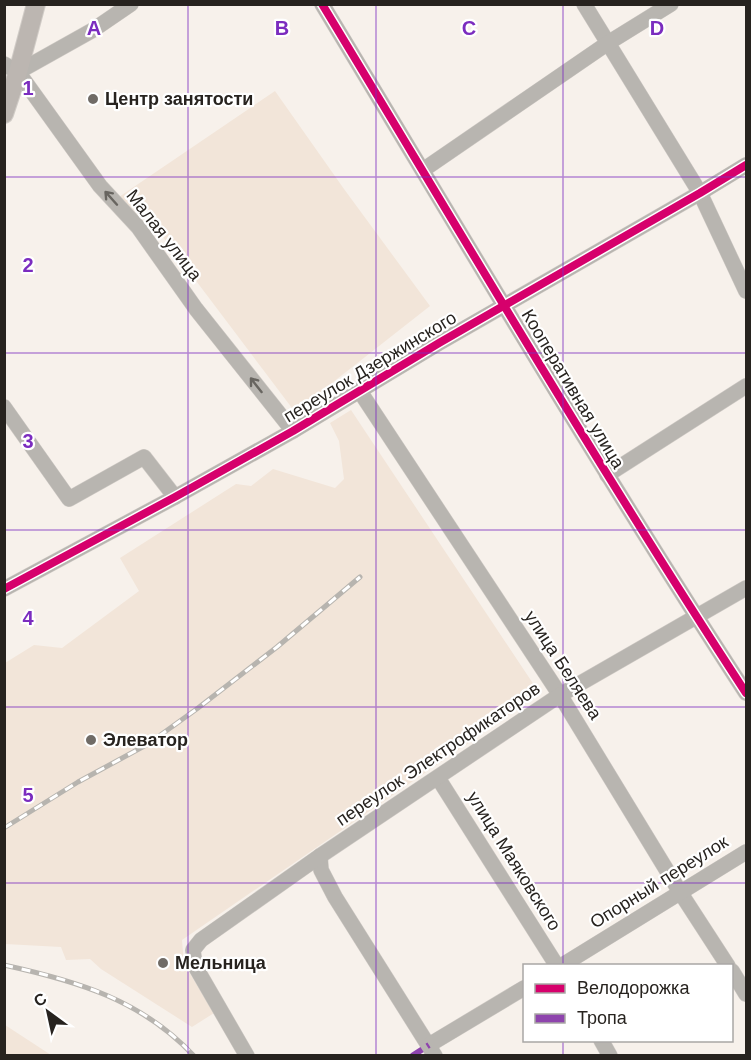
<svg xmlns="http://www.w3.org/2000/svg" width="751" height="1060" font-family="Helvetica,sans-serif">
<rect width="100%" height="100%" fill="#f7f1eb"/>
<g fill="#f2e5d9">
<polygon points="275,91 344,189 430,306 295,412 163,237 119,197"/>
<polygon points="351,410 536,688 528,702 182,940 184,964 214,1013 192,1027 101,969 90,959 66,960 61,947 5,944 5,663 34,645 62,648 139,591 120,558 236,484 251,486 273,469 335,488 344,479 339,441 330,423"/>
<polygon points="5,1025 51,1055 5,1055"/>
</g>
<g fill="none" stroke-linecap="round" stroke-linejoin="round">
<g stroke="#d1ccc7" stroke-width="16">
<g id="minor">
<path d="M322 4C462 235 599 468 746 693"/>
<polyline points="584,4 700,193 746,291"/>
<polyline points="4,64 18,72 100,186 138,227 196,309 293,431"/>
<polyline points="18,72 93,30 131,4"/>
<polyline points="423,170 608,43 671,4"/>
<polyline points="359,390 560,695 680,892 728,966"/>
<polyline points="4,407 69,499 144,457 175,497"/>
<polyline points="607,475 746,386"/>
<polyline points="4,589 175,497 293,431 439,343 700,193 746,165"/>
<polyline points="438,778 557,966"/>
<polyline points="320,856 321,870 335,897 435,1056"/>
<polyline points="561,966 746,852"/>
<polyline points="732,971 746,994"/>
<polyline points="601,1040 610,1056"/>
<polyline points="429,1045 524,988"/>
<polyline points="247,1056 195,966 193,950 201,940 320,856 560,695 746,588"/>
</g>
</g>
<g stroke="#d1ccc7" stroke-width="20">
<polyline id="major" points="4,114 18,72 36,4"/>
</g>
<use href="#minor" stroke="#b8b5b0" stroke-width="15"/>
<use href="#major" stroke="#bcb6b1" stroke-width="18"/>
<g stroke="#b7b4af" stroke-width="5">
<g id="rail">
<polyline points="4,828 78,782 148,744 198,708 277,647 360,577"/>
<path d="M4 965C77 981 142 1000 194 1056"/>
</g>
</g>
<use href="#rail" stroke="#fff" stroke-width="3" stroke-dasharray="9" stroke-linecap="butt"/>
<polyline stroke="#8e44ad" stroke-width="6" stroke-dasharray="12 6" stroke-linecap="butt" points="412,1056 429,1045"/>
<g stroke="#fff" stroke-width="11">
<g id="cycleway">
<path d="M322 4C462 235 599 468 746 693"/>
<polyline points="4,589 175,497 293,431 439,343 700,193 746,165"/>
</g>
</g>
<use href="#cycleway" stroke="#d6006c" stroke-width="8"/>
</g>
<defs><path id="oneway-shaft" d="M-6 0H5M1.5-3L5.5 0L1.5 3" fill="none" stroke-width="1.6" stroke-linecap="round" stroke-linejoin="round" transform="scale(1.5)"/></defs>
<g stroke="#686560">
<use href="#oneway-shaft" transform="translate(111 198) rotate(-132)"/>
<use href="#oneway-shaft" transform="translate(256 385) rotate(-128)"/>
</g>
<path fill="none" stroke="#7b2cbf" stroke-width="1.5" stroke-opacity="0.55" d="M188 4V1056M376 4V1056M563 4V966M4 177H746M4 353H746M4 530H746M4 707H746M4 883H746M563 1040V1056"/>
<g fill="#706b66" stroke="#fff" stroke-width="2">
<circle cx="93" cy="99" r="6"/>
<circle cx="91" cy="740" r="6"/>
<circle cx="163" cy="963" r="6"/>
</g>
<g text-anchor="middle" stroke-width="4.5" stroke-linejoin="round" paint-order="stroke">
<g font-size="18" font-weight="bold" fill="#27231f" stroke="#fff" text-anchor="start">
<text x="105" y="105">Центр занятости</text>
<text x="103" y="746">Элеватор</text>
<text x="175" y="969">Мельница</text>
</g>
<g font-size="18" fill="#27231f" stroke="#fff">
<text transform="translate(164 235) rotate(52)" y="6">Малая улица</text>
<text transform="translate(370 367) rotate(-31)" y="6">переулок Дзержинского</text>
<text transform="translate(573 389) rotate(59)" y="6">Кооперативная улица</text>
<text transform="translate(563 665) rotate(57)" y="6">улица Беляева</text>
<text transform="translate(438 754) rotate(-34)" y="6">переулок Электрофикаторов</text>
<text transform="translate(514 861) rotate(58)" y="6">улица Маяковского</text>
<text transform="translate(659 882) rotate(-32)" y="6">Опорный переулок</text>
</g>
</g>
<g font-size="20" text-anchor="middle" font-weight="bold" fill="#7b2cbf" stroke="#fff" stroke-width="4.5" stroke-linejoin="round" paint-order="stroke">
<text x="94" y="35">A</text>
<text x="282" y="35">B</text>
<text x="469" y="35">C</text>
<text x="657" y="35">D</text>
<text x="28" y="95">1</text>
<text x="28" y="272">2</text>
<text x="28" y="448">3</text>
<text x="28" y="625">4</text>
<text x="28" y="802">5</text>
</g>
<rect width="751" height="1060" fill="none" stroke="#27231f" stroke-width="12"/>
<rect x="523" y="964" width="210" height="78" fill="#ffffff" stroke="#a9a7a5" stroke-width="1.5"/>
<rect x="535" y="984" width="30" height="9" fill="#d6006c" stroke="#a9a7a5" stroke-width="1.5"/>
<text x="577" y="994" font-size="18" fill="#27231f">Велодорожка</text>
<rect x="535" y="1014" width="30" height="9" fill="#8e44ad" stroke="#a9a7a5" stroke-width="1.5"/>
<text x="577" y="1024" font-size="18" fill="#27231f">Тропа</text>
<g transform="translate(48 1012) rotate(327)" stroke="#ffffff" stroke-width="4.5" paint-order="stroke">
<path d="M0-4.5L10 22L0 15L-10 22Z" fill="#27231f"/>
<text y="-9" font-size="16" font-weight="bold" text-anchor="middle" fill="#27231f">С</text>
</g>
</svg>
